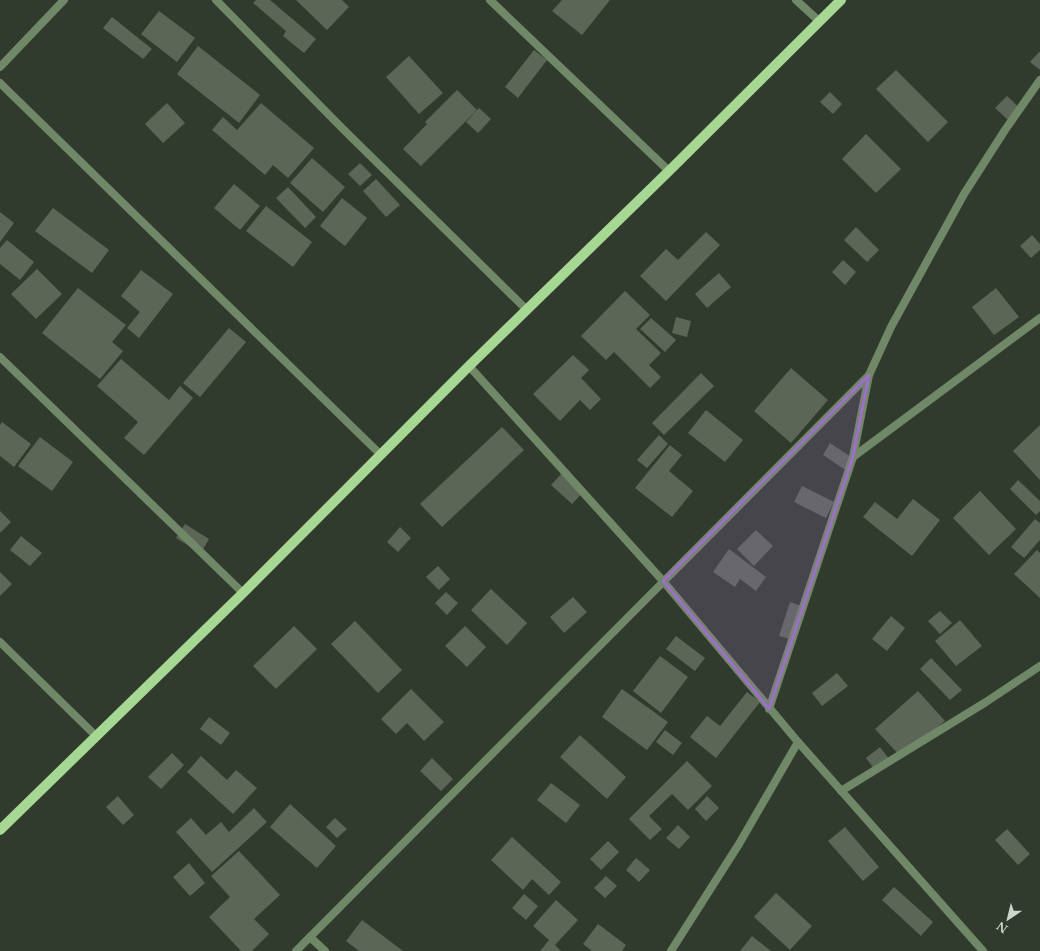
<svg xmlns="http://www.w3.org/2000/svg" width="1040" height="951" font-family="'Libre Baskerville',serif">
<rect width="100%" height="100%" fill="#313b2d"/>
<g fill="#5b6657">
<polygon points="256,0 270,0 316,39 304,53 283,36 286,31 253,3"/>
<polygon points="296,0 342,0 349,7 327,30"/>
<polygon points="562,0 610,0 582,35 552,11"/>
<polygon points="159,11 195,38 177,62 141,34"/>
<polygon points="112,17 152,49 143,59 103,28"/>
<polygon points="198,46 260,95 239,123 177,74"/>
<polygon points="534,50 547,60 518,98 505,87"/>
<polygon points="1039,52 1040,52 1040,70 1030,62"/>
<polygon points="409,56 443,93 419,114 386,77"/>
<polygon points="896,70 948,122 928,142 876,89"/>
<polygon points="457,90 477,110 421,166 403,149 427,124 425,122"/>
<polygon points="830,92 842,104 833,114 820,102"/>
<polygon points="1007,96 1020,108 1008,120 995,108"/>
<polygon points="167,103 185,123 163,143 145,124"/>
<polygon points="261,103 314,148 288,178 273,165 265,175 212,130 223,117 237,130"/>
<polygon points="479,108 491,119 478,133 466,122"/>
<polygon points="866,134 901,169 876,193 842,159"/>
<polygon points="312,158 345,187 323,212 290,183"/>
<polygon points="360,163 372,175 360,186 348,174"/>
<polygon points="376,179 400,205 386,217 363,191"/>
<polygon points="234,184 260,206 240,230 214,208"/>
<polygon points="288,187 316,217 305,228 276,198"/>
<polygon points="342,198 367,218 345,246 320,226"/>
<polygon points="266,206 312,242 293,267 246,231"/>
<polygon points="53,208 109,250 92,273 35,231"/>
<polygon points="0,212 14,223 0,242"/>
<polygon points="856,227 879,250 867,262 844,240"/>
<polygon points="706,232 720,245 666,301 640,276 666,249 678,260"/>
<polygon points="1032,235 1040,244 1040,250 1031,258 1020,246"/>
<polygon points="7,240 34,262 20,280 0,264 0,248"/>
<polygon points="843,260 856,272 845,285 832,272"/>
<polygon points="37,269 62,294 36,319 11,294"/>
<polygon points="141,270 173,294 139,338 127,328 140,312 121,296"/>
<polygon points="719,273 731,287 707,308 695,294"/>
<polygon points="78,288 126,325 112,342 123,351 100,379 42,333"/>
<polygon points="996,288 1019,317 994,335 972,307"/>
<polygon points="625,291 650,315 636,329 661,353 649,365 661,377 650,388 614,352 606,360 581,336"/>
<polygon points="676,317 691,321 687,337 672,333"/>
<polygon points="651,318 676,340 665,352 640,329"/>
<polygon points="229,328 246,342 200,397 183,383"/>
<polygon points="573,355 589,370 581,378 601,399 590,410 580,400 560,421 533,394"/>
<polygon points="121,359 169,400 180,386 193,398 144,455 124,438 138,422 97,386"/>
<polygon points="791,368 828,400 791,443 754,411"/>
<polygon points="701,373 714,386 664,435 652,423"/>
<polygon points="706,410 743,440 725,462 688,433"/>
<polygon points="2,422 31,444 14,467 0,456 0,425"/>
<polygon points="1040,425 1040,480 1013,451"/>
<polygon points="502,427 524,450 442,527 420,504"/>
<polygon points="659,435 668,444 647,468 637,460"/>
<polygon points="40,437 73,462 52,491 18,466"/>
<polygon points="830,443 854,459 847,471 823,455"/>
<polygon points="670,445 682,455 669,471 693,491 672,517 635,488"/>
<polygon points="563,472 584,491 572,504 551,485"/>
<polygon points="1018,480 1040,501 1040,511 1036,515 1010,489"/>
<polygon points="802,486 834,502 826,518 794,502"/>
<polygon points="980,491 1016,529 989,555 953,518"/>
<polygon points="913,499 940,520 912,556 863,517 875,502 897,519"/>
<polygon points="0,511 11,522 0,533"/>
<polygon points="1035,519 1040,523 1040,540 1024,558 1011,547"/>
<polygon points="185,524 209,539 201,553 176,538"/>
<polygon points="400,527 411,538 398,552 387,542"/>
<polygon points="756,530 773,546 754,566 737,549"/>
<polygon points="21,536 42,553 30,566 10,550"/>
<polygon points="729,549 766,577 756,591 740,579 735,587 713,572"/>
<polygon points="1037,550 1040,553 1040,598 1014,574"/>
<polygon points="438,566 450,579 439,590 426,577"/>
<polygon points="0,572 12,584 0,596"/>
<polygon points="491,589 527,623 507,645 471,610"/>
<polygon points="446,592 458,603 447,615 435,603"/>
<polygon points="573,597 587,612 564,633 550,617"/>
<polygon points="790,602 804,607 794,640 779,636"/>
<polygon points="940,611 952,623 940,634 928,621"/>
<polygon points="891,616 905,628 887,651 872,639"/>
<polygon points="960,620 982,646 956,666 935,641"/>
<polygon points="355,621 402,670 378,693 331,644"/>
<polygon points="294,626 317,649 276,689 253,666"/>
<polygon points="465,626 486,647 467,667 445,646"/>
<polygon points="676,636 705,658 695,671 666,649"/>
<polygon points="660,656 688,677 661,713 633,691"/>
<polygon points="931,658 962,690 950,700 920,669"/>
<polygon points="837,673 848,686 822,706 812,693"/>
<polygon points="411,689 444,722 424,741 407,723 396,734 381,719"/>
<polygon points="622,689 668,722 647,750 602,717"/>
<polygon points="918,691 945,721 902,758 875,729"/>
<polygon points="747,692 760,702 716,758 690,737 707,716 720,726"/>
<polygon points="209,717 230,733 221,745 200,729"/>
<polygon points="665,730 682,743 673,755 656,742"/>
<polygon points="580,735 626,777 607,799 560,757"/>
<polygon points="880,747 890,760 875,770 866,758"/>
<polygon points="172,753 184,765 161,789 148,777"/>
<polygon points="201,756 227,780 236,770 257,788 233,814 187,772"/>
<polygon points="432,758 453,779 441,791 420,771"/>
<polygon points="687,761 712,786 688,810 672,794 649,816 662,829 650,840 629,819"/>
<polygon points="551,783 580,805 566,823 537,800"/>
<polygon points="118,796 134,815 123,825 106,807"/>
<polygon points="707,796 719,808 706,821 695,809"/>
<polygon points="290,804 336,846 317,868 270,827"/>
<polygon points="254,808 267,822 212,872 176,832 191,818 206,835 221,822 229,832"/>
<polygon points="335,818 347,829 337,838 326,827"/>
<polygon points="678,825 690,837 679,849 666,838"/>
<polygon points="845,827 879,867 863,881 828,841"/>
<polygon points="1007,829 1030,854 1018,865 995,840"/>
<polygon points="512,837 561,882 549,895 532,879 523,890 491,860"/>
<polygon points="608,841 619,852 601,870 590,859"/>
<polygon points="239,851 280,895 254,919 269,934 252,951 241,951 209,917 230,897 211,876"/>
<polygon points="636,858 650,870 639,882 626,870"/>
<polygon points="189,863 205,883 190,896 173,877"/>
<polygon points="606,876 617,886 605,898 594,888"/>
<polygon points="894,887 933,922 921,936 882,900"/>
<polygon points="776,893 812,926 790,950 754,917"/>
<polygon points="524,894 538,906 526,920 512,908"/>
<polygon points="556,900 578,920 555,945 561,951 540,951 549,940 533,926"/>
<polygon points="362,920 403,951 359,951 346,941"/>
<polygon points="598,924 626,945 622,951 592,951 583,944"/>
<polygon points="752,936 771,951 740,951"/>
</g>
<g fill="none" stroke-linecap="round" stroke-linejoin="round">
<g stroke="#708867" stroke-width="8">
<polyline points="216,0 344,130 527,310"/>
<polyline points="490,0 669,171"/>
<polyline points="796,0 819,21"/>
<polyline points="0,67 64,0"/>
<polyline points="0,83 381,455"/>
<polyline points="0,357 243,593"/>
<polyline points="469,366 663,581 798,742 983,951"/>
<polyline points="853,457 1040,318"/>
<polyline points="0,642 96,736"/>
<polyline points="769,709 853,457 869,375 891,327 964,194 1005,130 1040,80"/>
<polyline points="841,791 986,702 1040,666"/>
<polyline points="310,937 325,951"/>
<polyline points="296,951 869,375"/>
<polyline points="671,951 739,844 798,742"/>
</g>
<polyline stroke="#a6d894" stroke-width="10" points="0,830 243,593 469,366 669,171 841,0"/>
</g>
<path fill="#9c70c4" fill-opacity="0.2" stroke="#9c70c4" stroke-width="3" stroke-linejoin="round" d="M869 375 853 457 769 709 663 581Z"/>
<g transform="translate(1008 919) rotate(215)" stroke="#313b2d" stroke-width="3" paint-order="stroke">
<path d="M0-3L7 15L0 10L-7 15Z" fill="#ced5cc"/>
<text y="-6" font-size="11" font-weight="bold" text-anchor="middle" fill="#ced5cc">N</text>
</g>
</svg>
